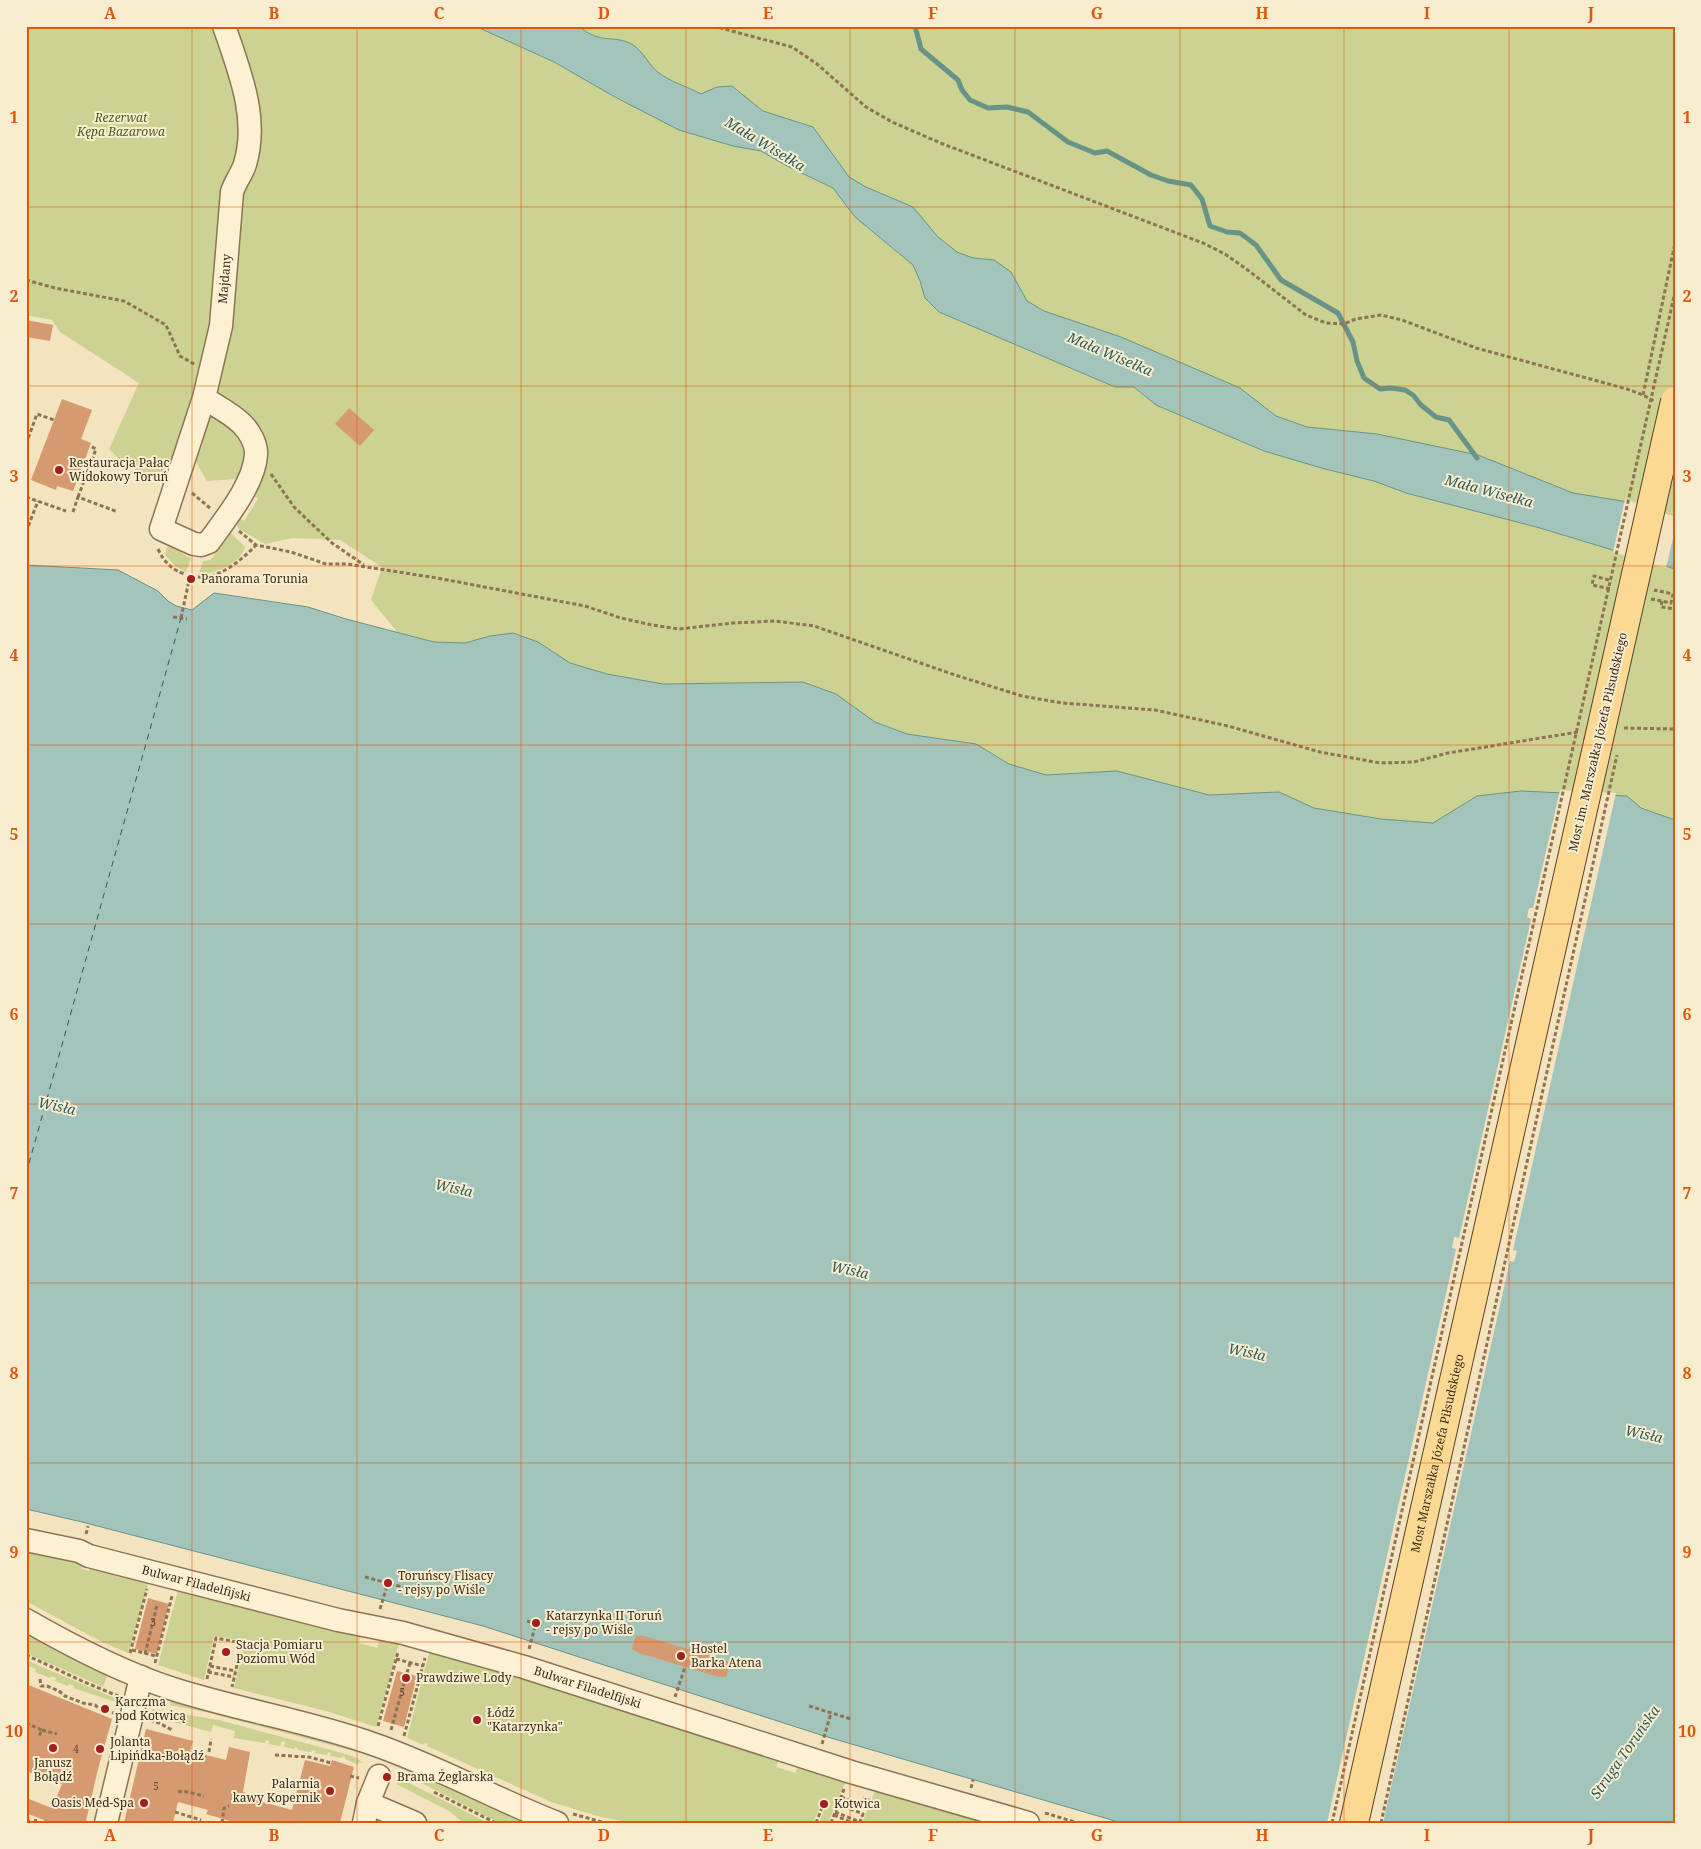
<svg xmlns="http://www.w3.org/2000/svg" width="1701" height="1849" font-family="'Noto Serif',serif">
<rect width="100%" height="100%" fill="#f3e3bf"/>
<g fill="#cbd292">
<polygon points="26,26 475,26 554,62 615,97 712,139 733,146 761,151 787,166 833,188 855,217 913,265 920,281 925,298 939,312 1115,387 1134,387 1156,405 1264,451 1374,481 1406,493 1540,528 1675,569 1675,820 1641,808 1626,796 1521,791 1477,796 1433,823 1381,819 1314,808 1279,792 1209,795 1117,771 1046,775 1009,764 976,744 907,734 875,722 836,694 803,682 663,684 607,674 570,663 538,642 490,636 465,643 434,642 398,633 371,600 382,567 340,540 292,538 265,544 238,528 235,514 244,521 258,499 235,479 207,481 192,455 167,486 124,464 109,449 139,383 60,332 52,320 26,315"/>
<path d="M579 26H1675V520L1628 502 1573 493 1478 455 1377 434 1307 427 1276 416 1240 388 1121 337 1044 311 1027 301 1011 272 994 260 973 258 957 252 938 237 913 207 866 187 849 177 812 127 763 111 732 86 717 87 701 94C688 87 672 82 659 73 646 65 640 45 622 41 604 35 595 41 579 26Z"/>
<path d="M227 533H231L245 547C239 566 215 572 198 576L203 561 210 560 213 557Z"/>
<polygon points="173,545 185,555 191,558 186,572 175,566 165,555 167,547"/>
<polygon points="26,1547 83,1562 82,1569 89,1571 91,1564 150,1579 128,1653 100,1641 26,1601"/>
<polygon points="179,1586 361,1633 359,1643 377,1648 380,1638 399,1643 376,1727 326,1711 234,1688 245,1641 214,1636 204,1680 158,1665"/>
<polygon points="26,1630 108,1674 103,1687 26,1653"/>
<polygon points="431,1646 780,1757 776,1767 795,1773 799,1764 847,1778 828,1823 819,1823 827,1804 822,1802 813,1823 633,1823 601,1817 551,1802 427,1746 428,1744 425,1743 424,1745 407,1738"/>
<polygon points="26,1660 117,1699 116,1702 73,1688 74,1686 69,1684 68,1686 55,1681 56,1678 51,1676 50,1678 35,1672 36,1669 26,1665"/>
<polygon points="173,1696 363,1748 361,1753 210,1713 170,1705"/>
<polygon points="152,1709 219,1720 342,1753 357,1758 363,1763 359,1762 358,1765 345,1759 345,1757 342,1756 341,1758 330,1756 331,1753 328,1752 327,1755 315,1753 316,1751 312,1750 311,1752 298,1750 298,1748 295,1747 294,1749 284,1747 285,1742 282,1741 280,1746 269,1744 269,1741 265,1740 265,1743 234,1738 235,1731 213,1725 211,1732 150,1716"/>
<polygon points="411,1766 531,1823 500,1823 406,1775"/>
<polygon points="401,1780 407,1782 488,1823 464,1823 449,1811 396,1784"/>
<polygon points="877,1786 1004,1823 862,1823"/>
</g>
<g fill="#a3c4ba" stroke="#689488">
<path d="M475 26H579C599 45 616 34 633 45 644 52 649 66 659 73 671 82 688 87 701 94L717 87 732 86 763 111 813 127 849 177 866 187 913 207 938 237 957 252 973 258 994 260 1011 272 1027 301 1044 311 1121 337 1240 388 1276 416 1307 427 1377 434 1478 455 1573 493 1628 502 1675 520V569L1540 528 1406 493 1374 481 1325 469 1264 451 1156 405 1134 387H1115L939 312 925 298 920 281 913 265 855 217 833 188 787 166 761 151 733 146 679 130 615 97 554 62Z"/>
<polygon points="26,565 118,570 158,591 168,601 176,606 192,610 214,593 308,607 346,619 434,642 465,643 490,636 513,633 538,642 570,663 607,674 663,684 803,682 836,694 875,722 907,734 976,744 1009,764 1046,775 1117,771 1209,795 1279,792 1314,808 1381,819 1433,823 1477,796 1521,791 1627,796 1641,808 1675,820 1675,1823 1122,1823 824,1736 483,1626 82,1522 26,1509"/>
</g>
<g fill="#f3e3bf">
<polygon points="1625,499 1675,517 1675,530 1666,568 1613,552"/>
<polygon points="1560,790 1616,793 1513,1250 1517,1251 1514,1262 1510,1261 1383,1823 1327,1823 1456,1249 1452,1248 1454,1237 1459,1238 1531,919 1527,917 1529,908 1533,908"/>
</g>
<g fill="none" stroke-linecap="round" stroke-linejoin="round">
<polyline stroke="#689488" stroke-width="5" points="915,26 921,49 958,80 962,90 970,100 988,108 1007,107 1028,112 1068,142 1095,153 1107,151 1151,175 1168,181 1191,185 1202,199 1210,226 1227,232 1240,233 1256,245 1281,280 1338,313 1353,342 1357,361 1364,378 1380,389 1391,388 1405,390 1413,395 1421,405 1436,417 1449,420 1477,458"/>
<polyline stroke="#295d5a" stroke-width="1" stroke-dasharray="6 5" stroke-linecap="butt" points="26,1174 181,618"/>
</g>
<g fill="#d69a70">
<polygon points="26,320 53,325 50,341 26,337"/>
<polygon points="62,399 92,410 81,439 91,443 73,491 57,486 56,490 31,480"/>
<polygon points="349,408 374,430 360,446 335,424"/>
<polygon points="148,1598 169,1604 157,1654 135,1649"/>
<polygon points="636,1635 644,1636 724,1660 730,1663 726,1677 719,1677 639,1653 632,1649"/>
<polygon points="397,1671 417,1676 404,1727 383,1721"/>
<polygon points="26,1684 112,1719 98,1769 86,1821 87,1823 44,1823 44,1820 26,1813 26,1798 52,1808 62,1784 26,1771"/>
<polygon points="146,1729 193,1741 190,1751 226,1760 229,1747 250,1752 243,1792 260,1797 259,1801 292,1810 305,1760 330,1766 332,1760 354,1767 340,1823 237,1823 206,1814 208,1810 178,1802 173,1823 124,1823"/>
</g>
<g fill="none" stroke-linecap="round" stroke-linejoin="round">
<g stroke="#8e7355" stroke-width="25">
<g id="minor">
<path id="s1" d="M204 398C216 406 231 413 242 424 249 431 257 444 256 455 254 484 226 518 209 542L201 545 194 544 161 529 204 398 221 326 232 192C235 182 242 174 245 164 259 118 239 70 224 26"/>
<path id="s2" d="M26 1540 79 1551 89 1556 338 1620 403 1633 524 1667 851 1772 1028 1823"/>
<path d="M26 1620C73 1647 121 1672 173 1689 239 1710 308 1721 373 1744 437 1766 495 1799 557 1823"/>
<polyline points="368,1803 415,1823"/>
<polyline points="106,1823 141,1677"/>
<polyline points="364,1823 368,1803 379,1776"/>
</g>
</g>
<g stroke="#5b402a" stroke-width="30">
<g id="major">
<path id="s3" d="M1354 1823 1598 743"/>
</g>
</g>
<g stroke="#8e7355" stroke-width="3" stroke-dasharray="4 2.5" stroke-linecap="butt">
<polyline points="713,26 792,47 817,64 866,107 892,122 943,144 1203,243 1225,254 1249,271 1306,315 1326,323 1344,324 1356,319 1381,315 1402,320 1476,348 1627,389 1643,395 1654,401"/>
<polyline points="26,280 55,288 124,301 166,325 180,356 194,364"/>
<polyline points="1643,395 1675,243"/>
<polyline points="26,444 37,414 54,420"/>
<polyline points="271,474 294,507 332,543 364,565"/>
<polyline points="192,493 210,508"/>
<polyline points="26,497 66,511"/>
<polyline points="78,497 96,449 90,446"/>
<polyline points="73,512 78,497 118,512"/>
<polyline points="239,531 256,545 291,552 326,564 347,564 437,578 585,606 621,618 652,625 679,629 733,623 775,621 814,626 955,675 1022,696 1062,703 1155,710 1228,726 1320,752 1380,763 1414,762 1448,753 1578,732"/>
<polyline points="26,532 38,501"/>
<path d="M158 549C164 562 172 570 185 574"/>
<path d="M198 577C218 580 243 559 256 545"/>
<polyline points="1609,580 1594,576 1592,585 1611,589"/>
<polyline points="1651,599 1671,603 1673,594 1654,590"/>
<polyline points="1662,601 1661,607 1675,609"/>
<polyline points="173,617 187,619"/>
<polyline points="181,618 190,576"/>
<polyline points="1624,728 1675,729"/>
<polyline points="86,1534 88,1526"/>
<polyline points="365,1577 425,1593"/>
<polyline points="380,1609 388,1583"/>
<polyline points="527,1621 542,1625"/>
<polyline points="529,1649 536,1623"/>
<polyline points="132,1650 156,1656"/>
<polyline points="130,1653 147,1589"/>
<polyline points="145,1654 157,1605"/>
<polyline points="26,1655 82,1681 118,1696"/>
<polyline points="396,1659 423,1666"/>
<polyline points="155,1663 172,1596"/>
<polyline points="210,1666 236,1671"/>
<polyline points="208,1672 234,1677"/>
<polyline points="407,1673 410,1663"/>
<polyline points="40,1679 41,1686 47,1686 59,1691 65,1696 83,1703 95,1705 102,1711 114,1713"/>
<polyline points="207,1679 216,1638 242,1643 232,1687"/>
<polyline points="675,1697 685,1667"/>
<polyline points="809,1706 851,1719"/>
<polyline points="150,1720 159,1723 172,1730"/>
<polyline points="26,1723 42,1730 39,1736"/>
<polyline points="378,1726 398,1652"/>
<polyline points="42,1730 57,1734"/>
<polyline points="391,1730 406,1676"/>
<polyline points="404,1736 425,1658"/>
<polyline points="822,1744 831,1713"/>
<polyline points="209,1752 211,1739"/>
<polyline points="275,1755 309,1757 331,1763"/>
<polyline points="350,1776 359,1778"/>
<polyline points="971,1788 973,1780"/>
<polyline points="178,1792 183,1791 204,1796"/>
<polyline points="434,1792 496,1823"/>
<polyline points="841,1797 866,1807 869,1800 863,1798"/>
<polyline points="175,1812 201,1820"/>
<polyline points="835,1812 860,1822 863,1814 838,1804"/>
<polyline points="1045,1813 1078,1823"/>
<polyline points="573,1814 606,1823"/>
<polyline points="834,1815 853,1823"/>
<polyline points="26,1819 32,1823"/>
<polyline points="35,1823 36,1817"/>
<polyline points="222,1823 224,1808 229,1806"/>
<polyline points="816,1823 823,1805"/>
<polyline points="831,1823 844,1789"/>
</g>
<use href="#minor" stroke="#fdf0d3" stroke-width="22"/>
<use href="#major" stroke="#fbd992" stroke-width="28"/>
<g stroke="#5b402a" stroke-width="30" stroke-linecap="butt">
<polyline id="major-bridge" points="1598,743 1675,401"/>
</g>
<g stroke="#8e7355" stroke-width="3" stroke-dasharray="4 2.5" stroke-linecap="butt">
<polyline points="1332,1823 1675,292"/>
<polyline points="1381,1823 1617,755"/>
</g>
<use href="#major-bridge" stroke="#fbd992" stroke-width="28"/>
</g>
<path fill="none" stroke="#df570d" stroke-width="1" stroke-opacity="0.55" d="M192 26V1823M357 26V1823M521 26V1823M686 26V1823M850 26V1823M1015 26V1823M1180 26V1823M1344 26V1823M1509 26V1823M26 207H1675M26 386H1675M26 566H1675M26 745H1675M26 924H1675M26 1104H1675M26 1283H1675M26 1463H1675M26 1642H1675"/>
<g fill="#a41e20" stroke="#f9edd0" stroke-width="2">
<circle cx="59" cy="470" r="5"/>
<circle cx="191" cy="579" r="5"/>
<circle cx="388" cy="1583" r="5"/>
<circle cx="536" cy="1623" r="5"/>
<circle cx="226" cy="1652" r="5"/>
<circle cx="681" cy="1656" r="5"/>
<circle cx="406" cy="1678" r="5"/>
<circle cx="105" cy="1709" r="5"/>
<circle cx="477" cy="1720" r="5"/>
<circle cx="53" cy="1748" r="5"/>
<circle cx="100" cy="1749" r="5"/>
<circle cx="387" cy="1777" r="5"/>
<circle cx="330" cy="1791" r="5"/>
<circle cx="144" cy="1803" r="5"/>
<circle cx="824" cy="1804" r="5"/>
</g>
<g text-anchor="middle" stroke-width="4" stroke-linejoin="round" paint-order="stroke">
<g font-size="10" fill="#624730">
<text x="153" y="1626">3</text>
<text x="402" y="1696">5</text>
<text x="76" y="1753">4</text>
<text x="156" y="1790">5</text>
</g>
<g font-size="12" font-style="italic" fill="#4c5b1f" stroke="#f9edd0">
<text x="121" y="122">Rezerwat<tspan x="121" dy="14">Kępa Bazarowa</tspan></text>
</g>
<g font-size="12" fill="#3c2b1b" stroke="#f9edd0">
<text dy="4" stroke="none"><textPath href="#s1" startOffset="492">Majdany</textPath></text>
<text transform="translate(1598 742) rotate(-77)" y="4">Most im. Marszałka Józefa Piłsudskiego</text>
<text dy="4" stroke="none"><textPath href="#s3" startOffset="379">Most Marszałka Józefa Piłsudskiego</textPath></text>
<text dy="4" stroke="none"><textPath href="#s2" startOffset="176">Bulwar Filadelfijski</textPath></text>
<text dy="4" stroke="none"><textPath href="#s2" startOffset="581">Bulwar Filadelfijski</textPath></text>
</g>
<g font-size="12" fill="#3c2b1b" stroke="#f9edd0" text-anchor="start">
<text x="69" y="467">Restauracja Pałac<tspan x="69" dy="14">Widokowy Toruń</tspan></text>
<text x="201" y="583">Panorama Torunia</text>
<text x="398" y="1580">Toruńscy Flisacy<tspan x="398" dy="14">- rejsy po Wiśle</tspan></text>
<text x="546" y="1620">Katarzynka II Toruń<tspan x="546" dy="14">- rejsy po Wiśle</tspan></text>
<text x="236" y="1649">Stacja Pomiaru<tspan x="236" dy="14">Poziomu Wód</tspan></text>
<text x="691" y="1653">Hostel<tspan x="691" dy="14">Barka Atena</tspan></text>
<text x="416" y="1682">Prawdziwe Lody</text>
<text x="115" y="1706">Karczma<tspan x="115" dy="14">pod Kotwicą</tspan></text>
<text x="487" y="1717">Łódź<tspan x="487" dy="14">"Katarzynka"</tspan></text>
<text x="110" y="1746">Jolanta<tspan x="110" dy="14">Lipińdka-Bołądź</tspan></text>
<text x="53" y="1767" text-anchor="middle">Janusz<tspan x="53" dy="14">Bołądź</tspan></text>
<text x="397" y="1781">Brama Żeglarska</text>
<text x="320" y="1788" text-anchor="end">Palarnia<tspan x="320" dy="14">kawy Kopernik</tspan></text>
<text x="134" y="1807" text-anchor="end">Oasis Med-Spa</text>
<text x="834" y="1808">Kotwica</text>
</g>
<g font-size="14" font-style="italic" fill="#295d5a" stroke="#f9edd0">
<text transform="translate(765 144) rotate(31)" y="5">Mała Wisełka</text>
<text transform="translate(1110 354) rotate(23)" y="5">Mała Wisełka</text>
<text transform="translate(1489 491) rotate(15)" y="5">Mała Wisełka</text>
<text transform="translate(57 1106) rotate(12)" y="5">Wisła</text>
<text transform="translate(454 1188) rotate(12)" y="5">Wisła</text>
<text transform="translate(850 1270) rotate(12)" y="5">Wisła</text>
<text transform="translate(1247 1352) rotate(12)" y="5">Wisła</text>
<text transform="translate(1644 1434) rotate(12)" y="5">Wisła</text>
<text transform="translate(1625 1752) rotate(-55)" y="5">Struga Toruńska</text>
</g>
</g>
<rect width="1701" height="1849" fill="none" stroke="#f9edd0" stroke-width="55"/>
<rect x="28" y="28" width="1646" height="1794" fill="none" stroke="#df570d" stroke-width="2"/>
<g font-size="16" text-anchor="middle" font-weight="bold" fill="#df570d">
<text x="110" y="19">A</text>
<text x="274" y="19">B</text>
<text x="439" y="19">C</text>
<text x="604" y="19">D</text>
<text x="768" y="19">E</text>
<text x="933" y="19">F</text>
<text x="1097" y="19">G</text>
<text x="1262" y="19">H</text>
<text x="1427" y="19">I</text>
<text x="1591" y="19">J</text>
<text x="14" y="123">1</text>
<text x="1687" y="123">1</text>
<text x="14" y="302">2</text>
<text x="1687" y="302">2</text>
<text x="14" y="482">3</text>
<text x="1687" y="482">3</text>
<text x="14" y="661">4</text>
<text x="1687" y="661">4</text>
<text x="14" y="840">5</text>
<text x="1687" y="840">5</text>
<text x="14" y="1020">6</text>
<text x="1687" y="1020">6</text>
<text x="14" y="1199">7</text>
<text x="1687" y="1199">7</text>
<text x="14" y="1379">8</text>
<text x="1687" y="1379">8</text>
<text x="14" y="1558">9</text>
<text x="1687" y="1558">9</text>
<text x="14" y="1737">10</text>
<text x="1687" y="1737">10</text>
<text x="110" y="1841">A</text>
<text x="274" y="1841">B</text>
<text x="439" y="1841">C</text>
<text x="604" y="1841">D</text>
<text x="768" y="1841">E</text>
<text x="933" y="1841">F</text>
<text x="1097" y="1841">G</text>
<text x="1262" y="1841">H</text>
<text x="1427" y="1841">I</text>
<text x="1591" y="1841">J</text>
</g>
</svg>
